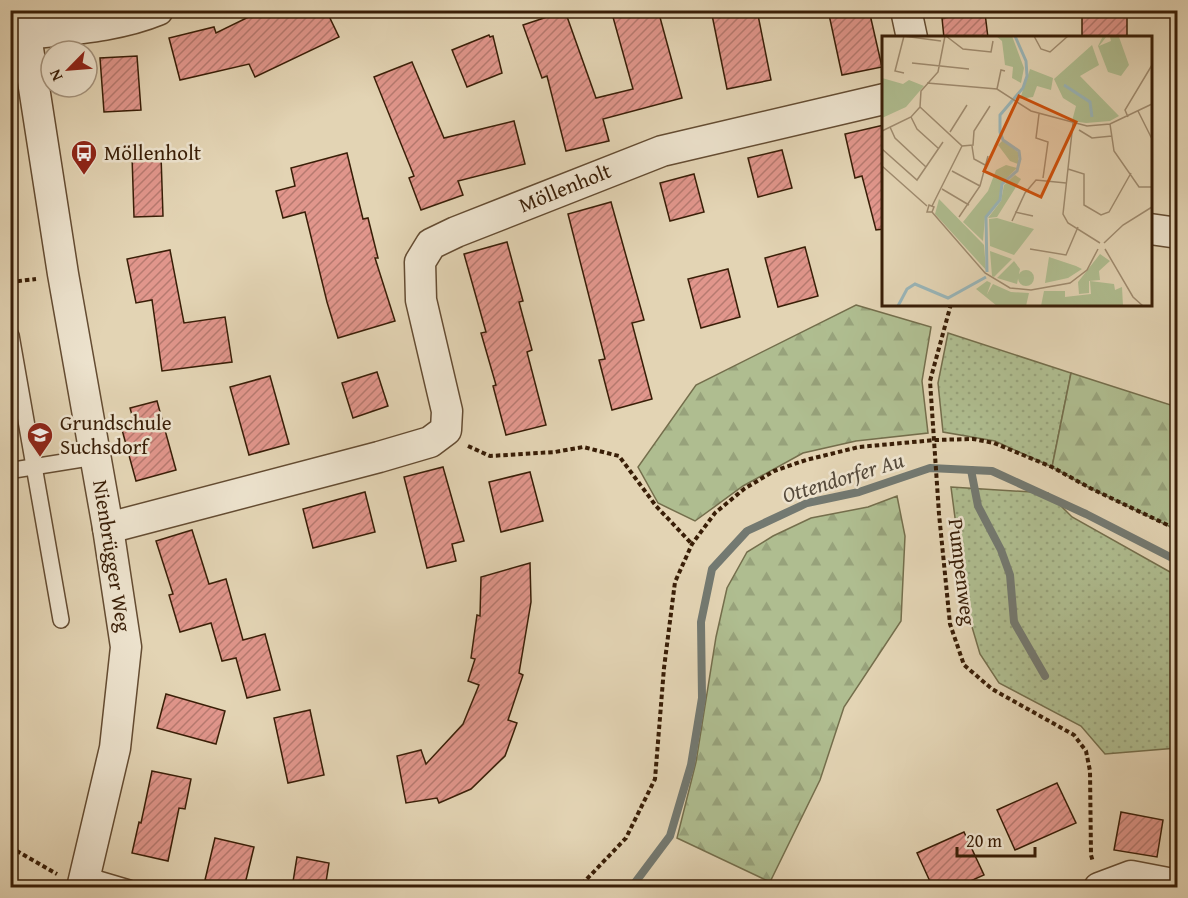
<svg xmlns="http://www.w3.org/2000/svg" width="1188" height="898" font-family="'Gentium Book Plus',serif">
<defs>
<pattern id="grass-dots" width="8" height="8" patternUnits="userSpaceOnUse" patternTransform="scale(1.5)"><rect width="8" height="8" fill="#afbd90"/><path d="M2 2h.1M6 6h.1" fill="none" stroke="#97a27b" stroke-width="1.8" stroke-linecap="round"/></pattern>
<pattern id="forest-firs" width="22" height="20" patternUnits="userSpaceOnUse" patternTransform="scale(1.5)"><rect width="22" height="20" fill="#afbd90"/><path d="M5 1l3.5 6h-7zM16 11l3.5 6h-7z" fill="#97a27b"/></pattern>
<pattern id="building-hatch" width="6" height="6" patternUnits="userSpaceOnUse" patternTransform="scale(1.5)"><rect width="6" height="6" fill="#e1968c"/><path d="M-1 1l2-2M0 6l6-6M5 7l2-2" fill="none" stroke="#b77a70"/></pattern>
</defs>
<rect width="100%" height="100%" fill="#e3d4b4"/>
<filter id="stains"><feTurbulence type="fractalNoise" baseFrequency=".00333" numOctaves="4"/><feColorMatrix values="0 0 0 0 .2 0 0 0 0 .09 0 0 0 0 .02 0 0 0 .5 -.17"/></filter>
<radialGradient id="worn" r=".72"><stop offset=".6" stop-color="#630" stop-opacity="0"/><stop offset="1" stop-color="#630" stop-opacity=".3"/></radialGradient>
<g fill="url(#grass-dots)" stroke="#746e4c" stroke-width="1.5">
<polygon points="948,333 1071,373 1052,467 995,441 943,432 938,383"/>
<polygon points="951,487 1048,493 1072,517 1170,572 1177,574 1177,748 1105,754 1081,726 999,683 980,654 967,610"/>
</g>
<g fill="url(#forest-firs)" stroke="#746e4c" stroke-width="1.5">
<polygon points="856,305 931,327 922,381 928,433 856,441 803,453 743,486 695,521 658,503 638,467 696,385"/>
<polygon points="1071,373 1177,407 1177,530 1090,488 1052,467"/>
<polygon points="897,496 905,536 901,621 844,707 820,780 770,882 677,838 696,762 716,637 727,588 747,552 773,536 811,518 868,507"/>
</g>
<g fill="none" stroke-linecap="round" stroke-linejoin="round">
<g stroke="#737971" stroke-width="8">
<polyline points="971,470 978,506 1001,550 1010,575 1014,622 1045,676"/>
<polyline points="631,888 670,836 691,765 702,698 701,622 712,569 747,531 807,503 859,492 930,468 992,471 1086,514 1178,561"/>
</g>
</g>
<g fill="url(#building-hatch)" stroke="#391e07" stroke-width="1.5">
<polygon points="263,10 326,10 339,37 255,77 249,64 180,80 169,38 214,27 216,33"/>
<polygon points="611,10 658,10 682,98 603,119 609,141 566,151 547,76 542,78 523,25 565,11 596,98 633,89"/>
<polygon points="711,10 757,10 771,80 727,89"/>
<polygon points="828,10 869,10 882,67 842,75"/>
<rect x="1082" y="11" width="45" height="27"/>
<polygon points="985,13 988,38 944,38 942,18"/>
<polygon points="489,35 490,37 493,36 502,73 467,87 452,50"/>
<polygon points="137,56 141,110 104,112 100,58"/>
<polygon points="412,62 444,138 514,121 525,164 458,181 463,195 421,210 409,178 414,176 374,77"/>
<polygon points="884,125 884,229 876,230 862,176 855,178 845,134"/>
<polygon points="782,150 792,188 758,197 748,158"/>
<polygon points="347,153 363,219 368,218 378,258 375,258 395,321 338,338 327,302 305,212 283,218 276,191 295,186 291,168"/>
<polygon points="161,155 163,216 134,217 132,156"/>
<polygon points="694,174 704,212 670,221 660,183"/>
<polygon points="611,202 644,320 632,323 652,399 612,410 599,360 605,359 568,214"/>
<polygon points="507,242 523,301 519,302 532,350 527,352 546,425 506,435 493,386 496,385 481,333 486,332 464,254"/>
<polygon points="805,247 818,296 778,307 765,258"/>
<polygon points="170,250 184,323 225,317 232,362 162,371 152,300 136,303 127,259"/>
<polygon points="728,269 740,317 701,328 688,279"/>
<polygon points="377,372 388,406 353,418 342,383"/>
<polygon points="270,376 289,444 249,455 230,387"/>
<polygon points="157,401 176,470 136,481 121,426 134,422 130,408"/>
<polygon points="443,467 464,541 452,544 456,561 427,568 404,477"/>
<polygon points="530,472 543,521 501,532 489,482"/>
<polygon points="365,492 375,532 313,548 303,509"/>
<polygon points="192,530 209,584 226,579 243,640 265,634 280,690 247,698 236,658 222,661 211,623 180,632 169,595 173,594 156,541"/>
<polygon points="530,563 531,602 519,673 523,675 508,720 517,723 505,756 471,789 439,803 437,798 406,803 397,756 421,750 426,764 463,724 479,685 468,681 475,659 471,658 477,615 480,616 481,577"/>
<polygon points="166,694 225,711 216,744 157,728"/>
<polygon points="310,710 324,775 288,783 274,718"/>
<polygon points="152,771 191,779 185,809 179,808 168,861 132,853 139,822 141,823"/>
<polygon points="1057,783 1076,823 1015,850 997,810"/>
<polygon points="1121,812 1163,820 1157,857 1114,850"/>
<polygon points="964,832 984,875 955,888 933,888 917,853"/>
<polygon points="215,838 254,847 244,888 205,880"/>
<polygon points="297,857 329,863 325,888 292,888"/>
</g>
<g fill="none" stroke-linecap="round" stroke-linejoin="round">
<g stroke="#644c32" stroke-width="18">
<g id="service">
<polyline points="11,335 61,620"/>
<polyline points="14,470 95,457"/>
<polyline points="85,875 129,888"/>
</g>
</g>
<g stroke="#644c32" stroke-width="33">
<g id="minor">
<polyline points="22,10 63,274 108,528 126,647 115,748 82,888"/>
<polyline points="906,10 912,38"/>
<path d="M26 34C70 29 117 27 158 10"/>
<polyline points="1150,229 1178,233"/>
<polyline points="108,528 379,457 430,442 446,430 447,411 421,300 420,262 431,244 456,232 662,151 884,99"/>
<polyline points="1099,888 1131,876 1178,885"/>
</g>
</g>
<g stroke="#391e07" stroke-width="4" stroke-dasharray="4.5 3" stroke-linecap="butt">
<polyline points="1170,10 1178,21"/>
<polyline points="10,247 16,271 10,288"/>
<polyline points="10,282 36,279"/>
<polyline points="951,304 930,381 939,514 950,624 964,665 992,689 1074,735 1086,751 1090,771 1091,855 1093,862"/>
<polyline points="468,446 490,456 555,452 583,447 619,456 656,506 692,544"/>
<polyline points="10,847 57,874"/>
<polyline points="575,888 585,881 626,838 655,779 664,668 675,582 692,544 715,513 744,489 774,471 806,460 859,447 935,440 973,439 994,443 1052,467 1090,488 1178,530"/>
</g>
<use href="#service" stroke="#ede3ce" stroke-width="15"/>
<use href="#minor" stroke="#ede3ce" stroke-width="30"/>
</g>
<defs>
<g id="bus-pin" transform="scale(1.35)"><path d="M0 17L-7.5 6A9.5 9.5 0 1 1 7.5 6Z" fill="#8f2418" stroke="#ede3ce"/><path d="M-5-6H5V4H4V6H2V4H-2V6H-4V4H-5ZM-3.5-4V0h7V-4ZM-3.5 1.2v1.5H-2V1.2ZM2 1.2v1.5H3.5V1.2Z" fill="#fff"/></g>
<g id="school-pin" transform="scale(1.35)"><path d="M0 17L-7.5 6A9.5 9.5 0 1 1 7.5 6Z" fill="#8f2418" stroke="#ede3ce"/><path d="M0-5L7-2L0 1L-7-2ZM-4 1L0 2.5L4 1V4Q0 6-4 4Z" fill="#fff"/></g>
</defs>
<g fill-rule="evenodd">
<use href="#bus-pin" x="84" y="153"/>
<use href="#school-pin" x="40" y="435"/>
</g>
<g text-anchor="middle" stroke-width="5" stroke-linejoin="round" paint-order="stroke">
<g font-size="21" fill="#391e07" stroke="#ede3ce" text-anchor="start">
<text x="104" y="160">Möllenholt</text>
<text x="60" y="430">Grundschule<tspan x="60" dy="24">Suchsdorf</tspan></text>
</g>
<g font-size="21" fill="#391e07" stroke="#ede3ce">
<text transform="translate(565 188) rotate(-22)" y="7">Möllenholt</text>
<text transform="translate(112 556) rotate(81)" y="7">Nienbrügger Weg</text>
<text transform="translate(962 572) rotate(83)" y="7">Pumpenweg</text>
</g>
<g font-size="22" font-style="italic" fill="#564b3c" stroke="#ede3ce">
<text transform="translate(843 477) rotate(-17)" y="8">Ottendorfer Au</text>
</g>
</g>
<g transform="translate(882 36)">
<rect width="270" height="270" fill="#e3d4b4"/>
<path d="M114 0H130L142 32 139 47 130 42 131 31 123 29 120 5ZM210 9 217 29 198 40 237 80 228 85 204 87 190 85 194 70 181 62 172 43ZM148 33 171 42 169 54 155 50 151 61 138 63ZM0 42 21 48 27 44 42 50 24 71 0 82ZM124 129 135 132 119 148 117 164 103 181 101 205 81 186 106 155 114 134ZM57 163 102 209 104 234 53 178ZM115 182 152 193 132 219 108 210 107 183ZM108 215 130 223 112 241 110 240ZM218 218 228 225 217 235 218 244 207 245V257L197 258 196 246ZM132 225 138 233 135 248 115 242ZM136 242a8 8 0 1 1 16 0a8 8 0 1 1-16 0ZM105 245 109 247 105 258 111 248 129 256 147 257 144 270H115L94 253Z" fill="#afbd90"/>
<path d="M121 104 137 117 136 128 128 125 116 109ZM133 139 139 143 115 181 106 182 119 165 122 149ZM167 221 194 230 200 233 186 242 163 247Z" fill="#afbd90"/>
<path d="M221 0H225L217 10 229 5 228 1H237L247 29 239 40 226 36 216 10ZM208 245 232 248 233 254 240 251 241 270H159L162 255H183V261L209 258Z" fill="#afbd90"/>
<path fill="none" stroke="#99b5b8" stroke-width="3" d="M182 49 208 66 210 81M105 236 104 181 118 164 120 148 135 135 138 123 137 115 121 104 118 96V79L141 52 145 40 144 25 133 0M16 270 25 253 33 248 66 262 104 241"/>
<path fill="none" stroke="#9f8b6f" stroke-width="1.5" d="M21 0 59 5M64 0 81 13 109 16 111 5M152 0 159 13 168 16 186 0M30 27 87 33M22 37 13 35 22 0M45 47 115 53 149 75 205 90 228 88 270 68M115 53 119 34 123 35M256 75 270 103M157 78 154 102 166 106 161 142M29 81 35 93 56 112M246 81 243 74 270 29M191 87 181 178 186 187 218 207M228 88 232 115 257 151H270M8 91 13 102 44 131M197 94 210 102 230 100M0 95 29 81 38 71M68 96 85 69M80 110 91 109 92 95 108 70M90 110 92 123 105 130M0 113 35 144 61 106M0 130 45 170M186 133 202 138V169L219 179 227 176 249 137M70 135 98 150M60 153 87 169M50 170 80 110 38 71 39 55 56 36 63 0M50 176 52 171 47 169 45 176H50L103 237 128 252 149 254 188 247 205 234 216 213M133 176 151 180M77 181 98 150 106 120M130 185 143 157 154 144 184 147M222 207 241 189 270 171M148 213 184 219 196 191M223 213 251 261 261 270"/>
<path fill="#ce500b" fill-opacity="0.15" stroke="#ce500b" stroke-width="3" d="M137 60 194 86 159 161 102 135Z"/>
<rect width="270" height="270" fill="none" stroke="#391e07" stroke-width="3"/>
</g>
<rect width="1188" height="898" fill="none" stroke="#e3d4b4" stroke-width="36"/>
<rect x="12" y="12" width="1164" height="874" fill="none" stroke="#391e07" stroke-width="3"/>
<rect x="18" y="18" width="1152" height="862" fill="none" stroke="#391e07" stroke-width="1.5"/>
<g transform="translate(69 69) rotate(245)"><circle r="28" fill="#ede3ce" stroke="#a5947e" stroke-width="1.5"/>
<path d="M0-4.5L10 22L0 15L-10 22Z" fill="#8f2418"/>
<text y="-9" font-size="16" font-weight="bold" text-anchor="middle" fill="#391e07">N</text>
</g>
<path d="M957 847v9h78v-9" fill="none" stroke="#391e07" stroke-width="3"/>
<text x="966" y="847" font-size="18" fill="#391e07" stroke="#ede3ce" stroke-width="4.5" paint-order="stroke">20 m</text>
<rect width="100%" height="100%" filter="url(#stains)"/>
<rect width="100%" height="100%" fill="url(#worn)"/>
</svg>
